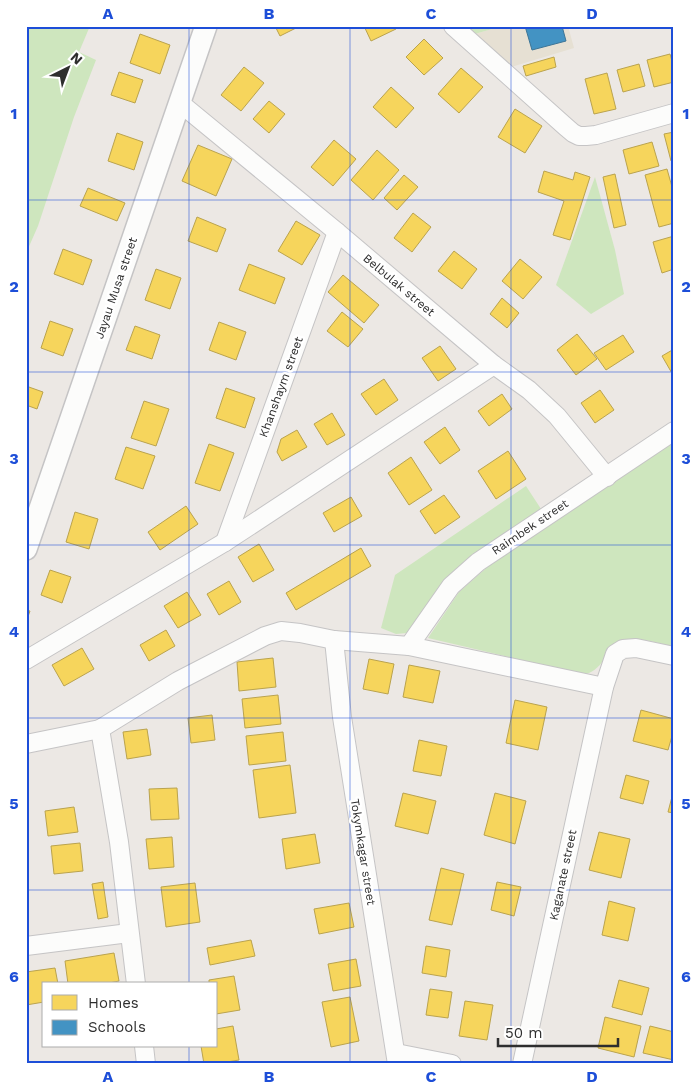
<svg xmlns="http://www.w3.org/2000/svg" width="700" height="1090" font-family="'Work Sans',sans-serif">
<rect width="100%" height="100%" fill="#ece8e4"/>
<polygon fill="#e6e0d3" points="503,26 568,26 574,48 508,68 471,35"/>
<g fill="#cee6be">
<polygon points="26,26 90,26 79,52 96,60 74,117 38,226 27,251 26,251"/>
<polygon points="462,26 503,26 471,35"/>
<polygon points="595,177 615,250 624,294 591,314 556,285"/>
<path d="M674 442V647C662 644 643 638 631 639 609 642 606 666 589 673 587 674 584 673 581 674L428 638 459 592 492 563Z"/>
<polygon points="526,486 543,512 473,557 454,572 438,588 426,606 423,617 415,628 407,633 396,634 381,628 395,575"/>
</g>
<g fill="#f6d55c" stroke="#baa34e">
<polygon points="275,26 300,26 280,36"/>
<polygon points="364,26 395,26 396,29 371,41"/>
<polygon points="140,34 170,45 160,74 130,63"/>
<polygon points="424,39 443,58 424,75 406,57"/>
<polygon points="670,54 674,68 674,82 654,87 647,60"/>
<polygon points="554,57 556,67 526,76 523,66"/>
<polygon points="639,64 645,86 623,92 617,70"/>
<polygon points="244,67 264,83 241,111 221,95"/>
<polygon points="461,68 483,87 459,113 438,94"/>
<polygon points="119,72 143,80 135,103 111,95"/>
<polygon points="607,73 616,109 594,114 585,79"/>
<polygon points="391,87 414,108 396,128 373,107"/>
<polygon points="269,101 285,114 269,133 253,119"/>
<polygon points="515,109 542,126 525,153 498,137"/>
<polygon points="674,132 674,160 671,161 664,134"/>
<polygon points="117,133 143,142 134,170 108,161"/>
<polygon points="334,140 356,159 333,186 311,167"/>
<polygon points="652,142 659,166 629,174 623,150"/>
<polygon points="198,145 232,159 216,196 182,181"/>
<polygon points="377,150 399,170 373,200 351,180"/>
<polygon points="667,169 674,194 674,223 659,227 645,175"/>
<polygon points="544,171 573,180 575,172 590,177 570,240 553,235 564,201 538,192"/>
<polygon points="615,174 626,225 614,228 603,177"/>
<polygon points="404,175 418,187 397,210 384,198"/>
<polygon points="88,188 125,203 117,221 80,206"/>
<polygon points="413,213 431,227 412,252 394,238"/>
<polygon points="197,217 226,229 217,252 188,241"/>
<polygon points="296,221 320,235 302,265 278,251"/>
<polygon points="674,236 674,269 662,273 653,242"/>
<polygon points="63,249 92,260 83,285 54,274"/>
<polygon points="454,251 477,269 462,289 438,271"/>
<polygon points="520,259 542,277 523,299 502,281"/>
<polygon points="249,264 285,278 275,304 239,290"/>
<polygon points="156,269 181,278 170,309 145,300"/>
<polygon points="343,275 379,305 364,323 328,292"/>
<polygon points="502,298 519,313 507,328 490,314"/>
<polygon points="342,312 363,329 348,347 327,331"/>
<polygon points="50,321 73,329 63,356 41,348"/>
<polygon points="219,322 246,332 236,360 209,350"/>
<polygon points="135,326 160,335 152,359 126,350"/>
<polygon points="577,334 597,359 576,375 557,350"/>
<polygon points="623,335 634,352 606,370 594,353"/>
<polygon points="440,346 456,369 438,381 422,358"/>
<polygon points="674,349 674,374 673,375 662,356"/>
<polygon points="384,379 398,400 376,415 361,394"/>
<polygon points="26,386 43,392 37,409 26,405"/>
<polygon points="226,388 255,398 245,428 216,418"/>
<polygon points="600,390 614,410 595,423 581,403"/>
<polygon points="502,394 512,409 489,426 478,411"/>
<polygon points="144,401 169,409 156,446 131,438"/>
<polygon points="332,413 345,435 327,445 314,424"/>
<polygon points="445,427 460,450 440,464 424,442"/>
<polygon points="297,430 307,447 282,461 277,452 281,439"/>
<polygon points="209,444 234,453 220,491 195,483"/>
<polygon points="126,447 155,456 143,489 115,479"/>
<polygon points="508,451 526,479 496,499 478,471"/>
<polygon points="411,457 432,490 409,505 388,473"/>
<polygon points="444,495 460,517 435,534 420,511"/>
<polygon points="351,497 362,516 334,532 323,513"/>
<polygon points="186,506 198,524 160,550 148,532"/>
<polygon points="75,512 98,519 89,549 66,542"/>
<polygon points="259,544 274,570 253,582 238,557"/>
<polygon points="361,548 371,566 296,610 286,593"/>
<polygon points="50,570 71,577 62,603 41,595"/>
<polygon points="229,581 241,602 219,615 207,594"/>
<polygon points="187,592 201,615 178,628 164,606"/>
<polygon points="26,610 30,611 26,622"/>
<polygon points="166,630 175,646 149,661 140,645"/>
<polygon points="82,648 94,669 64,686 52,665"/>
<polygon points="273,658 276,687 239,691 237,662"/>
<polygon points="369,659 394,664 388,694 363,689"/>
<polygon points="409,665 440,671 433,703 403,697"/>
<polygon points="278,695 281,724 245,728 242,699"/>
<polygon points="515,700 547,707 538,750 506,743"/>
<polygon points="641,710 674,719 674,729 668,750 633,741"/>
<polygon points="212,715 215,740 191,743 188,718"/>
<polygon points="147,729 151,755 127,759 123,732"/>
<polygon points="283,732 286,761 249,765 246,736"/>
<polygon points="419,740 447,746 441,776 413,771"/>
<polygon points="290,765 296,813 259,818 253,770"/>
<polygon points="626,775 649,781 643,804 620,798"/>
<polygon points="177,788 179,819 151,820 149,789"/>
<polygon points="674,789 674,813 668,812"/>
<polygon points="403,793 436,801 428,834 395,826"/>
<polygon points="495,793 526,801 515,844 484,835"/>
<polygon points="74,807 78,832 48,836 45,811"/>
<polygon points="599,832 630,839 621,878 589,870"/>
<polygon points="315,834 320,863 286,869 282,839"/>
<polygon points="172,837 174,867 149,869 146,839"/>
<polygon points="80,843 83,871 54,874 51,846"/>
<polygon points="441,868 464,874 452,925 429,920"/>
<polygon points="103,882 108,917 98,919 92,884"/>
<polygon points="497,882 521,887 514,916 491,910"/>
<polygon points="195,883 200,922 166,927 161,887"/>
<polygon points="609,901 635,908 628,941 602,935"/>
<polygon points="349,903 354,927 319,934 314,909"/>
<polygon points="251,940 255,956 210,965 207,948"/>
<polygon points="426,946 450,950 446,977 422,973"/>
<polygon points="114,953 119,981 104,984 68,984 65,961"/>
<polygon points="356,959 361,986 333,991 328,964"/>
<polygon points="55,968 58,984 44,984 44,1002 26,1005 26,972"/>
<polygon points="234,976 240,1010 216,1014 216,984 209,984 209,980"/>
<polygon points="619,980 649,988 642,1015 612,1007"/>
<polygon points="430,989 452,992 448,1018 426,1015"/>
<polygon points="350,997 359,1041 331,1047 322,1002"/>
<polygon points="465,1001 493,1005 487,1040 459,1036"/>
<polygon points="605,1017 641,1026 634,1057 598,1048"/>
<polygon points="233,1026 239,1060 215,1064 204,1064 201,1046 216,1046 216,1029"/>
<polygon points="650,1026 674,1032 674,1060 643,1053"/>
</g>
<polygon fill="#4393c3" stroke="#3d7596" points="525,26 562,26 566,41 532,50"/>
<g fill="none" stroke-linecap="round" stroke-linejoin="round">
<polyline stroke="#99d6ec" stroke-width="5" points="26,29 27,26"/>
<g stroke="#c5c4c5" stroke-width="20">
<g id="minor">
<polyline points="453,26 566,127 573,133 579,136 586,136 596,135 674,113"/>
<polyline points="180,103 337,232 494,365 529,390 557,416 607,477"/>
<polyline points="225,542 337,232"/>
<polyline points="334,640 342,717 397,1064"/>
<polyline points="409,646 451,586 478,562 674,431"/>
<polyline points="26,660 225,542 494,365"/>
<polyline points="26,744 100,729"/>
<polyline points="26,946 129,933"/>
<polyline points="136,984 119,842 100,729 178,681 265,636 281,631 300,633 334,640 409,646 604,687"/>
<polyline points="144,1046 146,1064"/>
<polyline points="396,1053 452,1064"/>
<polyline points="522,1064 604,687 615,654 623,649 636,648 674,656"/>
</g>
</g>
<g stroke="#c5c4c5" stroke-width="24">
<polyline id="tertiary" points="26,549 206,26"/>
</g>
<use href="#minor" stroke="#fcfcfb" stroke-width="18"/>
<use href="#tertiary" stroke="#fcfcfb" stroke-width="21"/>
</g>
<path fill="none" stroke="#1d4ed8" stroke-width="1" stroke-opacity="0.55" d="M189 26V984M350 26V1064M511 26V1064M26 200H674M26 372H674M26 545H674M26 718H674M26 890H674M189 1046V1064"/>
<g text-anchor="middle" stroke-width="5" stroke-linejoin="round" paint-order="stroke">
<g font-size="12" fill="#2e2e2e" stroke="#fff">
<text transform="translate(399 285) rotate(40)" y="4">Belbulak street</text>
<text transform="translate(116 288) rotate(-71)" y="4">Jayau Musa street</text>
<text transform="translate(281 387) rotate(-70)" y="4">Khanshaym street</text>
<text transform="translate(530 527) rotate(-34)" y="4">Raimbek street</text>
<text transform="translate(363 852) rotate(81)" y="4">Tokymkagar street</text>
<text transform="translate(563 875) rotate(-78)" y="4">Kaganate street</text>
</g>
</g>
<rect width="700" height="1090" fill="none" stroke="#ffffff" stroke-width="55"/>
<rect x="42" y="982" width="175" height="65" fill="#ffffff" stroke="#ababab"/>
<rect x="52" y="995" width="25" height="15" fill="#f6d55c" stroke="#ababab"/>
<text x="88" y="1008" font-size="15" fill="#2e2e2e">Homes</text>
<rect x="52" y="1020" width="25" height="15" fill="#4393c3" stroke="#ababab"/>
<text x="88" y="1032" font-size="15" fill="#2e2e2e">Schools</text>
<g transform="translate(68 68) rotate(42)" stroke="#ffffff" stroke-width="4" paint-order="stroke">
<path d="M0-4L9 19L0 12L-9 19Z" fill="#2e2e2e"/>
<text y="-8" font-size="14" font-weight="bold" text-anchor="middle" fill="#2e2e2e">N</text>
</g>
<path d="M498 1038v8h120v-8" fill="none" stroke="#2e2e2e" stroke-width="2.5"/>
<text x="505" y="1038" font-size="15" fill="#2e2e2e" stroke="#ffffff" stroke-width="4" paint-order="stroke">50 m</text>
<rect x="28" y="28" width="644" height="1034" fill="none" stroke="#1d4ed8" stroke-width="2"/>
<g font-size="16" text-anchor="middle" font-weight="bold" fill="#1d4ed8">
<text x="108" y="19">A</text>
<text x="269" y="19">B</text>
<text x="431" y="19">C</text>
<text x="592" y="19">D</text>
<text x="14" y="119">1</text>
<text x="686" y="119">1</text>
<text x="14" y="292">2</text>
<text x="686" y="292">2</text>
<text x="14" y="464">3</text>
<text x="686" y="464">3</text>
<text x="14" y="637">4</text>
<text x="686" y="637">4</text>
<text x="14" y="809">5</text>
<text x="686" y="809">5</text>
<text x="14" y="982">6</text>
<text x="686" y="982">6</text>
<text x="108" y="1082">A</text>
<text x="269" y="1082">B</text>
<text x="431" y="1082">C</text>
<text x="592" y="1082">D</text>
</g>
</svg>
